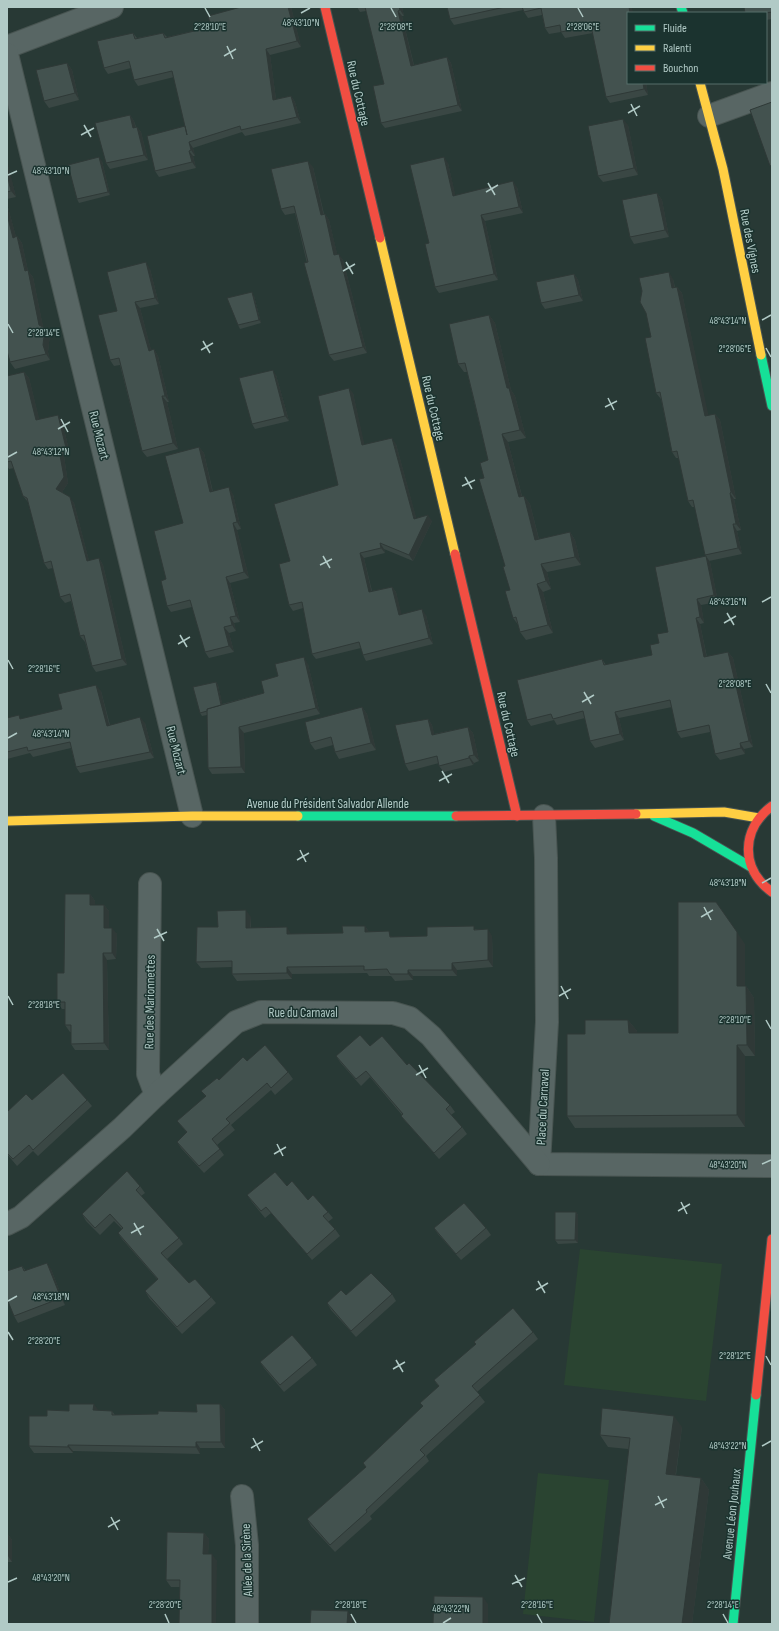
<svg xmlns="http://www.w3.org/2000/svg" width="779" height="1631" font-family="'Sofia Sans Condensed',sans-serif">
<rect width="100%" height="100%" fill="#283935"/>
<g fill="#2a4431">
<polygon points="580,1249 722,1264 706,1401 564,1385"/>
<polygon points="538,1473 609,1480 594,1622 523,1614"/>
</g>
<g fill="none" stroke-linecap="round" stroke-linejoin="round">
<g stroke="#485451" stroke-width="24">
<g id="street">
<polyline points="7,47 112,7"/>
<polyline points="7,54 192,816"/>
<polyline points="709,116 772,93"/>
<polyline points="544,816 546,858 547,1022 539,1164 772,1166"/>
<polyline points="150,884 148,1074 156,1095"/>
<polyline points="7,1224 21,1217 122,1128 156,1095 236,1022 261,1012 393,1013 410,1018 431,1036 539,1164"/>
<polyline points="242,1496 247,1545 247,1624"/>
</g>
</g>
<g stroke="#485451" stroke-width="11">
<g id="fast">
<polyline points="681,7 683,13"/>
<polyline points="761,355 772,406"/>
<polyline points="298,816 456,816"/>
<polyline points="654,816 693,833 751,867"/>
<polyline points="733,1624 756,1395"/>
</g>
</g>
<g stroke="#485451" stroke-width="11">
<g id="slow">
<polyline points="700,83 723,169 761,355"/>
<polyline points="380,238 455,554"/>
<polyline points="636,814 724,812 759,818"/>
<polyline points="7,821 192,816 298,816"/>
</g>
</g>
<g stroke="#485451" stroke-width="11">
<g id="jam">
<polyline points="325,7 380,238"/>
<polyline points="455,554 517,816"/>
<path d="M772 806C741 829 740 869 772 892"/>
<polyline points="456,816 636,814"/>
<polyline points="756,1395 772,1239"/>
</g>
</g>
<use href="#street" stroke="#586664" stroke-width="22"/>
<use href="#fast" stroke="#16e098" stroke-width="9"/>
<use href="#slow" stroke="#ffcf43" stroke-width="9"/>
<use href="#jam" stroke="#f24e42" stroke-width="9"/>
</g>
<g fill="#3a4744">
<polygon points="241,7 291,7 301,47 270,55 276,99 291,96 295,102 301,123 245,136 242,132 193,148 195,156 193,156 196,168 159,177 155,171 185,126 174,77 138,86 134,80 131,68 108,74 104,68 133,33 137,38 163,33 167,37 211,27"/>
<polygon points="357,7 402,7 404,16 402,16 414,65 447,57 451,63 462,111 385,128 381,123 384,84 366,11 360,12"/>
<polygon points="447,7 632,7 628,83 646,83 648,95 610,103 606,97 593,33 565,38 561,32 549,34 545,28 542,15 528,18 524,12 523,10 454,25 450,19"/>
<polygon points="772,7 772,19 766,20 766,13"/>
<polygon points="67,63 72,70 79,100 49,108 44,101"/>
<polygon points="130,115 134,121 136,127 137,127 141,132 148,160 110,169 106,163"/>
<polygon points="628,125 638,175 603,182 598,176"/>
<polygon points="102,161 110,195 79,203 77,199"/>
<polygon points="7,163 16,197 7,199"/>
<polygon points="448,163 455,195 517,187 523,213 485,221 498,280 439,293 435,287 429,243"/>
<polygon points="313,167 324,214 325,214 329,220 337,254 343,260 367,353 334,361 329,355 295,213 285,215 281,209"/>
<polygon points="657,193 662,200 669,237 634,244 630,237"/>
<polygon points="7,204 16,237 17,236 22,243 28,271 33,277 43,327 45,328 50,334 48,352 50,360 15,369 10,362"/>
<polygon points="150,269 159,304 140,308 151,350 154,349 158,356 169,402 167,402 178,449 147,457 142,451 120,365 114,366 110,360 117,311"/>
<polygon points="574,274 578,280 583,301 545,309 541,303"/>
<polygon points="673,279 675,287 677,287 682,293 708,416 715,414 720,420 736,499 734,499 741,530 737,531 742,554 709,561 710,562 718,602 701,605 704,623 700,624 707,657 728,652 733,658 753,747 744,749 745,754 720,760 715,754 710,732 681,738 677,732 672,707 619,718 624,740 595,748 590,741 585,718 557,725 554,720 531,726 527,720 602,659 606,665 652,655 659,643 668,632 706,556 705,555 695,507 692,507 688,501 679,458 676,458 672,452 661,399 656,393 651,337"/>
<polygon points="254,296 261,323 240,329 238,325"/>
<polygon points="489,315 495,323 511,390 515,396 526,438 508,442 522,496 524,496 530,504 539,539 570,532 575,540 581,565 547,572 551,589 543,592 553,633 526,640 520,632 519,626 513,618 510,590 505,566 484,478 488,460 467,372 464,372 458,364"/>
<polygon points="24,372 29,378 39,419 62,421 70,454 64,456 68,483 62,492 74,503 89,561 99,558 103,565 127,665 96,672 92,666 85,642 80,636 71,601 65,603 60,597 53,568 48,569 44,563 28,502 23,496 14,468 9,469 7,466 7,376"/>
<polygon points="276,375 289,421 255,429 252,424"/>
<polygon points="353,393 364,445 396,444 416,518 432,521 413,561 384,549 385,553 364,558 372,591 392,587 396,592 401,614 426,615 433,644 366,661 363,655 361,648 316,659 312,654 303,608 293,611 289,605 290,561 338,485"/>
<polygon points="199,447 204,453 213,492 233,494 241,529 237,530 249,578 230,583 240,622 234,623 236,631 229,633 234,652 209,658 205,652 192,607 171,612 167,606 166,579 183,523"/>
<polygon points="308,664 320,714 244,733 245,773 212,774 208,768 207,715 202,716 200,713 216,682 218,685 222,704 264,693 278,676"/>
<polygon points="101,691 110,725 145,723 154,758 80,773 76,767 71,748 33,757 30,753 7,759 7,718 22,719 62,709"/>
<polygon points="362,707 367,714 376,750 339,759 335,752 333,745 315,750 310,743"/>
<polygon points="428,719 432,725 434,734 468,727 473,733 479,761 474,763 473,765 444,772 439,766 439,763 409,771 405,764"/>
<polygon points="90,894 95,901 95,905 104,905 109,911 109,928 117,934 116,959 107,960 109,1050 75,1050 71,1044 71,1032 70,1032 65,1025 65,1009 62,1009 57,1002 64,973"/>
<polygon points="251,917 251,928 291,934 343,933 365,926 369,932 393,937 427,936 476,929 492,936 493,967 457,970 457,976 413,976 413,980 395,981 391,976 369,976 367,973 292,974 292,979 237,981 232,974 232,967 201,968 196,962 218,927"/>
<polygon points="745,944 745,986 746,986 754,998 755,1056 745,1056 745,1127 575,1128 567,1116 585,1034 628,1020 637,1031 637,1033 678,1033"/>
<polygon points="370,1046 407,1065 450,1105 455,1112 451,1115 462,1127 467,1134 439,1159 406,1122 401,1116 402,1115 370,1077 361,1086 340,1062 336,1056"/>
<polygon points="247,1061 288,1072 293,1079 275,1095 271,1090 231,1125 235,1130 217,1145 224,1155 204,1173 181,1148 177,1142 187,1133 177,1121 206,1097 201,1091"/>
<polygon points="32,1100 87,1100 92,1106 38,1156 33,1151 17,1166 7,1154 7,1112"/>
<polygon points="140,1186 145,1193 141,1196 179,1238 183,1244 167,1259 189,1283 211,1297 216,1303 182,1334 149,1298 145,1291 158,1280 122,1239 118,1233 122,1229 114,1221 100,1235 86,1221 82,1214"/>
<polygon points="287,1186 308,1200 328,1212 333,1218 328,1222 335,1229 340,1236 312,1260 271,1213 265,1218 252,1202 247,1195"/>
<polygon points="576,1212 578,1215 578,1243 558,1244 555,1240"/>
<polygon points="434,1228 486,1228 491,1235 461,1260 438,1234"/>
<polygon points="22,1266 26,1271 51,1269 65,1305 18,1323 14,1316"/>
<polygon points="392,1294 396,1301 356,1337 331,1310 327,1303 346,1295"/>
<polygon points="533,1332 538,1339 477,1392 485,1402 426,1456 429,1461 370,1516 372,1519 335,1552 311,1526 307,1519 366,1467 363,1463 423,1407 420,1403 439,1387 434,1380"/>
<polygon points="312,1358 317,1365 284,1392 264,1368 260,1362"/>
<polygon points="220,1404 225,1410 225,1448 200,1448 200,1454 73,1451 73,1453 34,1453 29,1446 47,1416 69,1411 112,1411 115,1415 158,1414 197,1412"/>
<polygon points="682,1427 676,1475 701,1478 709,1490 692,1624 628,1449 608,1447 600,1435"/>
<polygon points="7,1533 12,1540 12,1562 7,1562"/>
<polygon points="204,1533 209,1539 208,1554 217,1561 180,1587 171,1587 166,1580"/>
</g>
<g fill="#2f3937">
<polygon points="288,7 291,7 301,47 297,41"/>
<polygon points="399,7 402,7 404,16 400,10"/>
<polygon points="629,7 632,7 633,13 630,13"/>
<polygon points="398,11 402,16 415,71 411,66"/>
<polygon points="266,49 270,55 277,106 273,100"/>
<polygon points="447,57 451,63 462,111 458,105"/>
<polygon points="67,63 72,70 79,100 75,93"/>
<polygon points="643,83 646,83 648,95 644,89"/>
<polygon points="291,96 295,102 301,123 297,117"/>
<polygon points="130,115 134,121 137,133 133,128"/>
<polygon points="623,119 628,125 638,175 634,168"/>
<polygon points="137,127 141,132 148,160 144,155"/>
<polygon points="189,142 193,148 195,156 191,150"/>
<polygon points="189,151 193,156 196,168 192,162"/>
<polygon points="99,157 102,161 110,195 108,192"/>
<polygon points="444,157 448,163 457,202 453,196"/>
<polygon points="308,161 313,167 325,221 321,215"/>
<polygon points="7,163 8,164 16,197 11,191 7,174"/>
<polygon points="513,181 517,187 523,213 519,207"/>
<polygon points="657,193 662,200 669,237 665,230"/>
<polygon points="7,204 18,244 13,238 7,214"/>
<polygon points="325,214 329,220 339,261 334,255"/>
<polygon points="481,215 485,221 498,280 494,274"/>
<polygon points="17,236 22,243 28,271 33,277 44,331 39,325"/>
<polygon points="339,254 343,260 367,353 363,347"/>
<polygon points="146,262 150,269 159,304 155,298"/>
<polygon points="669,272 673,279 676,294 672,288"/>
<polygon points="574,274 578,280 583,301 579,295"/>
<polygon points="677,287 682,293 710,422 705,416"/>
<polygon points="252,292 254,296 261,323 259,320"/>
<polygon points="135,302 140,308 153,357 149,351"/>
<polygon points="489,315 495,323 511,390 515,396 526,438 520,430 507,388"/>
<polygon points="45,328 50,334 48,352 50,360 46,354 43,345"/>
<polygon points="154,349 158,356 169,402 165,396"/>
<polygon points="273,370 276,375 289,421 285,416"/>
<polygon points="24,372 29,378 41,426 36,420"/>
<polygon points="349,388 353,393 366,451 362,445"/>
<polygon points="162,396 167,402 178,449 173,443"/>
<polygon points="715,414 720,420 736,499 731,492"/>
<polygon points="58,415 62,421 70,454 66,448"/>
<polygon points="502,434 508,442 524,505 519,497"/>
<polygon points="392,438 396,444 418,524 414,519"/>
<polygon points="199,447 204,453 214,499 210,492"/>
<polygon points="59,450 64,456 68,483 60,495 56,489"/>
<polygon points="229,487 233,494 241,529 237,522"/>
<polygon points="730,493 734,499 741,530 736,524"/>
<polygon points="524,496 530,504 541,548 535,540"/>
<polygon points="70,497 74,503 91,568 87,561"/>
<polygon points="428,515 432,521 413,561 409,555"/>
<polygon points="233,523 237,530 249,578 244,572"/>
<polygon points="733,524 737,531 742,554 738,548"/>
<polygon points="570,532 575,540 581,565 575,557"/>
<polygon points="380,543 384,549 385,553 381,548"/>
<polygon points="360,553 364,558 373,598 369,592"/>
<polygon points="706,556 710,562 718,602 714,595"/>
<polygon points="99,558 103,565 127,665 122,659"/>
<polygon points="541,564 547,572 551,589 546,581"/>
<polygon points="226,577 230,583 240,622 236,616"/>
<polygon points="537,584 543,592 553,633 548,625"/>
<polygon points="392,587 396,592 403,620 399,615"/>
<polygon points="697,599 701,605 704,623 700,617"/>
<polygon points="422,609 426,615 433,644 429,638"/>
<polygon points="230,617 234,623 236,631 232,625"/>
<polygon points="696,618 700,624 708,664 704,657"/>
<polygon points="224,627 229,633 234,652 229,646"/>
<polygon points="728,652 733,658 753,747 749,741"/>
<polygon points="304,657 308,664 320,714 316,708"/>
<polygon points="216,682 218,685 224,711 222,708"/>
<polygon points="96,685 101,691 111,732 107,726"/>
<polygon points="362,707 367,714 376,750 371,743"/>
<polygon points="615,712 619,718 624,740 620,734"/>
<polygon points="140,717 145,723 154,758 150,752"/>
<polygon points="428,719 432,725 436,741 432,735"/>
<polygon points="239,727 244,733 245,773 241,767"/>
<polygon points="468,727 473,733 479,761 474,755"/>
<polygon points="740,743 744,749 745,754 741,748"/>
<polygon points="469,756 474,763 473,765 469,758"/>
<polygon points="90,894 95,901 95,911 90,905"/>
<polygon points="716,902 745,944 745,998 737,986"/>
<polygon points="104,905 109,911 109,934 104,928"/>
<polygon points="246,910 251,917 250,934 246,928"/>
<polygon points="365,926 369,932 365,932"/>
<polygon points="287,927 291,934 287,934"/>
<polygon points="112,928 117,934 116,959 112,953"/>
<polygon points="488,929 492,936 493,967 488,960"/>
<polygon points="103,953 107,960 109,1050 104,1043"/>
<polygon points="452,963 457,970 457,976 452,970"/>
<polygon points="287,967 292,974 292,979 287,973"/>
<polygon points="408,970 413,976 413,980 408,974"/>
<polygon points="746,986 754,998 755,1056 747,1045"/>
<polygon points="628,1020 637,1031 637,1045 629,1033"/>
<polygon points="737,1045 745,1056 745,1127 737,1115"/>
<polygon points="576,1212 578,1215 578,1243 575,1240"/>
<polygon points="47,1263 51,1269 65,1305 61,1298"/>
<polygon points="94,1404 99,1411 93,1410"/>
<polygon points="220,1404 225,1410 225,1448 221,1442"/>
<polygon points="674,1416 682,1427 674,1486 666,1474"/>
<polygon points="196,1442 200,1448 200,1454 196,1447"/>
<polygon points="68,1445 73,1451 73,1453 68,1447"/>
<polygon points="701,1478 709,1490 692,1624 682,1624"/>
<polygon points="7,1533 12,1540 12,1562 8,1556"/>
<polygon points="204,1533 209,1539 208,1561 203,1554"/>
<polygon points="212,1554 217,1561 216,1624 212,1624"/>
<polygon points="483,1597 488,1604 488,1624 483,1624"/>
<polygon points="348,1611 352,1618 352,1624 347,1624"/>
</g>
<g fill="#43524f" stroke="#2f3937">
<polygon points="241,7 288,7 297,41 266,49 273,100 291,96 297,117 241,130 240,126 189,142 191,150 189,151 192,162 155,171 147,136 185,126 187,135 172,71 134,80 129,61 104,68 97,41 133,33 135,39 163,33 165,38 211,27 208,16"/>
<polygon points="365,7 399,7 400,10 398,11 411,66 447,57 458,105 381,123 373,86 384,84"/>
<polygon points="447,7 505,7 450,19"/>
<polygon points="522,7 629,7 630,13 628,13 628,83 643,83 644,89 606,97 591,26 561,32 560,25 545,28 541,8 524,12"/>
<polygon points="744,7 772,7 772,12 766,13 745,13"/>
<polygon points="67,63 75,93 44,101 36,70"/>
<polygon points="772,102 772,165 770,166 750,110"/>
<polygon points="130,115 133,128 137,127 144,155 106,163 95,123"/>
<polygon points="623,119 634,168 598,176 588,126"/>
<polygon points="99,157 108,192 77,199 68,165"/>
<polygon points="444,157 453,196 513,181 519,207 481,215 494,274 435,287 425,244 429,243 410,165"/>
<polygon points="308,161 321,215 325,214 334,255 339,254 363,347 329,355 304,263 308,262 294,206 281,209 271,169"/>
<polygon points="7,174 11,191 7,192"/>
<polygon points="657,193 665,230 630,237 622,200"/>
<polygon points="7,214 13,238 17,236 25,271 28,270 39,325 45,328 43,345 46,354 10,362 7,351"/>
<polygon points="146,262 155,298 135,302 149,351 154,349 165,396 162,396 173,443 142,451 119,358 110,360 98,315 117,311 107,272"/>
<polygon points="669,272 672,288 677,287 705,416 715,414 731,492 730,493 736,524 733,524 738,548 705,555 693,500 688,501 677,451 672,452 660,392 656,393 645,338 651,337 646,313 640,302 642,291 639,278"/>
<polygon points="574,274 579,295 541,303 536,282"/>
<polygon points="252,292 259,320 238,325 227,298"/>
<polygon points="489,315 507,388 509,388 520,430 502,434 519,497 524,496 535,540 570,532 575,557 541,564 546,581 537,584 548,625 520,632 516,617 513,618 505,591 510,590 503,567 505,566 479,479 484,478 480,463 488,460 475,404 465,363 458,364 449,324"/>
<polygon points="273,370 285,416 252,424 239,378"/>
<polygon points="24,372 36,420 58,415 66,448 59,450 64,477 56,489 70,497 87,561 99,558 122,659 92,666 84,635 80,636 70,594 60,597 51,561 44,563 27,498 23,496 11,461 7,462 7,376"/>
<polygon points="349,388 362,445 392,438 414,519 428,515 409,555 380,543 381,548 360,553 369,592 392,587 399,615 422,609 429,638 363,655 359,642 312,654 302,602 289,605 279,564 290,561 274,504 338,485 318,396"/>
<polygon points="199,447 210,492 229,487 237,522 233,523 244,572 226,577 236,616 230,617 232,625 224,627 229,646 205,652 190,600 167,606 161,581 166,579 154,531 183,523 165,456"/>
<polygon points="706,556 714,595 697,599 700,617 696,618 704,657 728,652 749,741 740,743 741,748 715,754 709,725 677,732 670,700 615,712 620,734 590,741 583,711 553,719 551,714 527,720 517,680 602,659 604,665 652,655 650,645 659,643 657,634 668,632 655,567"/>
<polygon points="304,657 316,708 239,727 241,767 208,768 207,709 264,693 261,681 278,676 275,664"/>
<polygon points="216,682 221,705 207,709 207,711 200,713 193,687"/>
<polygon points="96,685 107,726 140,717 150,752 76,767 70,742 28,751 27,747 7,752 7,718 19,715 20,719 62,709 58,694"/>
<polygon points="362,707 371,743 335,752 331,737 310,743 305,722"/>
<polygon points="428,719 432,735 468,727 474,755 469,756 469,758 439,766 437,756 405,764 395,725"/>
<polygon points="65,894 90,894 90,905 104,905 104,928 112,928 112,953 103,953 104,1043 71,1044 71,1025 65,1025 65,1002 57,1002 57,973 64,973"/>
<polygon points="678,902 716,902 737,932 737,986 746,986 747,1045 737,1045 737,1115 567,1116 567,1034 585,1034 585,1020 628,1020 629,1033 678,1033"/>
<polygon points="246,910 246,928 287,927 287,934 343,933 342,926 365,926 365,932 389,931 390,937 427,936 427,927 474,926 474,930 488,929 488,960 452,963 452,970 408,970 408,974 390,974 387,969 364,970 364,966 287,967 287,973 232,974 232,961 196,962 197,927 218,927 217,911"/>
<polygon points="360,1035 370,1046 382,1036 407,1065 409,1063 450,1105 446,1109 462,1127 434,1153 401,1116 403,1114 366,1071 356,1079 336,1056"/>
<polygon points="265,1045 288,1072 271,1088 267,1083 226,1119 230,1123 212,1139 220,1149 199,1166 177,1142 187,1132 177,1121 206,1096 201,1091 217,1078 219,1080 243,1057 247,1061"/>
<polygon points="63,1073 87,1100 33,1150 29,1145 13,1159 7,1153 7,1112 26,1094 32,1100"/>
<polygon points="127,1171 140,1186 136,1190 179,1238 161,1253 189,1283 195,1279 211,1297 177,1327 145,1291 158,1279 118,1233 123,1228 110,1214 95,1228 82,1214"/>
<polygon points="275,1172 287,1186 292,1181 308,1200 313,1195 328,1212 323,1216 335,1229 307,1254 266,1207 261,1211 247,1195"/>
<polygon points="464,1203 486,1228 456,1254 434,1228"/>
<polygon points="555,1212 576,1212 575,1240 555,1240"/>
<polygon points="47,1263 61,1298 14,1316 7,1299 7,1271 22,1266 24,1271"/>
<polygon points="371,1273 392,1294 351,1331 327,1303 341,1290 346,1295"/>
<polygon points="513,1308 533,1332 472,1386 480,1395 420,1450 425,1455 366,1510 367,1512 330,1545 307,1519 366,1467 363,1463 423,1406 420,1403 439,1386 434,1380 476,1344 474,1342"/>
<polygon points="292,1335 312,1358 280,1385 260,1362"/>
<polygon points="69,1404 94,1404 93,1410 112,1411 112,1415 158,1414 158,1411 197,1412 196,1404 220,1404 221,1442 196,1442 196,1447 68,1445 68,1447 29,1446 29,1416 47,1416 47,1410 69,1411"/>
<polygon points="602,1408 674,1416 666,1474 701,1478 682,1624 609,1624 630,1438 600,1435"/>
<polygon points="167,1532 204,1533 203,1554 212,1554 212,1624 179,1624 180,1580 166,1580"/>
<polygon points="7,1533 8,1556 7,1556"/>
<polygon points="434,1596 483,1597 483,1624 433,1624"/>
<polygon points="311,1610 348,1611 347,1624 310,1624"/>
</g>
<path fill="none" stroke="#b1cac6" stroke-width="1.5" d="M205 8 210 17M391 8 396 17M578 8 583 17M301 13 310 8M227 46 233 59M224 56 236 49M631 104 637 116M628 113 640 106M84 125 91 137M81 135 94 128M8 175 17 171M488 183 495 195M486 192 498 185M346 262 353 274M343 271 355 264M762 320 771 315M8 324 13 333M203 341 210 353M766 348 771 357M201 350 213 343M608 398 614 410M605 407 617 401M61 419 68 432M58 429 70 422M8 457 17 452M465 477 472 489M462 486 475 480M323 556 330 568M320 565 332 559M762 602 771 597M727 613 734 625M724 623 736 616M180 635 187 647M178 644 190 637M8 660 13 669M766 684 771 693M584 692 591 704M582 702 594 695M8 738 17 733M442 771 449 783M439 781 452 774M300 850 306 862M297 860 309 853M762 883 771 878M704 907 711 920M701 917 713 910M157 929 164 941M154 938 167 932M561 986 568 999M8 996 13 1005M559 996 571 989M766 1020 771 1029M419 1065 426 1078M416 1075 428 1068M277 1144 283 1156M274 1154 286 1147M762 1164 771 1160M681 1202 687 1214M678 1211 690 1204M134 1223 141 1235M131 1233 144 1226M538 1281 545 1293M536 1290 548 1283M8 1301 17 1296M8 1332 13 1340M766 1356 771 1365M396 1360 403 1372M393 1369 405 1362M253 1438 260 1451M762 1446 771 1441M251 1448 263 1441M658 1496 664 1508M655 1505 667 1499M111 1517 118 1530M108 1527 120 1520M515 1575 522 1587M8 1582 17 1578M512 1584 525 1578M165 1614 169 1623M351 1614 356 1623M537 1614 542 1623M723 1614 728 1623M443 1623 451 1618"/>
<g text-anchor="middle" stroke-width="3" stroke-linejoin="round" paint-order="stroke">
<g font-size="13" fill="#b1cac6" stroke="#1b332f">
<text transform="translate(359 93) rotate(77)" y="5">Rue du Cottage</text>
<text transform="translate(751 241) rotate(79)" y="5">Rue des Vignes</text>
<text transform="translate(434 408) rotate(77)" y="5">Rue du Cottage</text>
<text transform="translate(100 435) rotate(76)" y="5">Rue Mozart</text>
<text transform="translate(509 724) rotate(77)" y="5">Rue du Cottage</text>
<text transform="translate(177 750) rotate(76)" y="5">Rue Mozart</text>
<text x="328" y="808">Avenue du Président Salvador Allende</text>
<text transform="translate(149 1002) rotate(-89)" y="5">Rue des Marionnettes</text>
<text x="303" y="1017">Rue du Carnaval</text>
<text transform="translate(542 1107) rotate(-87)" y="5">Place du Carnaval</text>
<text transform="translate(731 1514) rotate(-84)" y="5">Avenue Léon Jouhaux</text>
<text transform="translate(246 1560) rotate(-92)" y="5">Allée de la Sirène</text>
</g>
</g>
<g font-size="10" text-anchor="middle" fill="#b1cac6" stroke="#1b332f" stroke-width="3" stroke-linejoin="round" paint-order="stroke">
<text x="301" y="26">48°43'10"N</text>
<text x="210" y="30">2°28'10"E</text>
<text x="396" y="30">2°28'08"E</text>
<text x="583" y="30">2°28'06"E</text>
<text x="51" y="174">48°43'10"N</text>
<text x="728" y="324">48°43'14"N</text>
<text x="44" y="336">2°28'14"E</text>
<text x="735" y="352">2°28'06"E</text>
<text x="51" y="455">48°43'12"N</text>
<text x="728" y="605">48°43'16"N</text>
<text x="44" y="672">2°28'16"E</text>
<text x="735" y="687">2°28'08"E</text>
<text x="51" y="737">48°43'14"N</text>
<text x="728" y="886">48°43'18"N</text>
<text x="44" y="1008">2°28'18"E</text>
<text x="735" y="1023">2°28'10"E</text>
<text x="728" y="1168">48°43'20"N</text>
<text x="51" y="1300">48°43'18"N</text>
<text x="44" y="1344">2°28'20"E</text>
<text x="735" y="1359">2°28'12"E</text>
<text x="728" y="1449">48°43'22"N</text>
<text x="51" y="1581">48°43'20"N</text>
<text x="165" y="1608">2°28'20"E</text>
<text x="351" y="1608">2°28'18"E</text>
<text x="537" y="1608">2°28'16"E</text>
<text x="723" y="1608">2°28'14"E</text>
<text x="451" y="1612">48°43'22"N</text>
</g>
<rect width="779" height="1631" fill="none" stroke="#b1cac6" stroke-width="16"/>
<rect x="627" y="12" width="140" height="72" fill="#1b332f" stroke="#576f6b"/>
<rect x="635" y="25" width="20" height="6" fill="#16e098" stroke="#576f6b"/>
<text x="663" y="32" font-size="12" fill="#b1cac6">Fluide</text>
<rect x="635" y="45" width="20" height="6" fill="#ffcf43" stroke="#576f6b"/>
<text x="663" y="52" font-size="12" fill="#b1cac6">Ralenti</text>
<rect x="635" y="65" width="20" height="6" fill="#f24e42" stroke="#576f6b"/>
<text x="663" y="72" font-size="12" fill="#b1cac6">Bouchon</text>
</svg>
